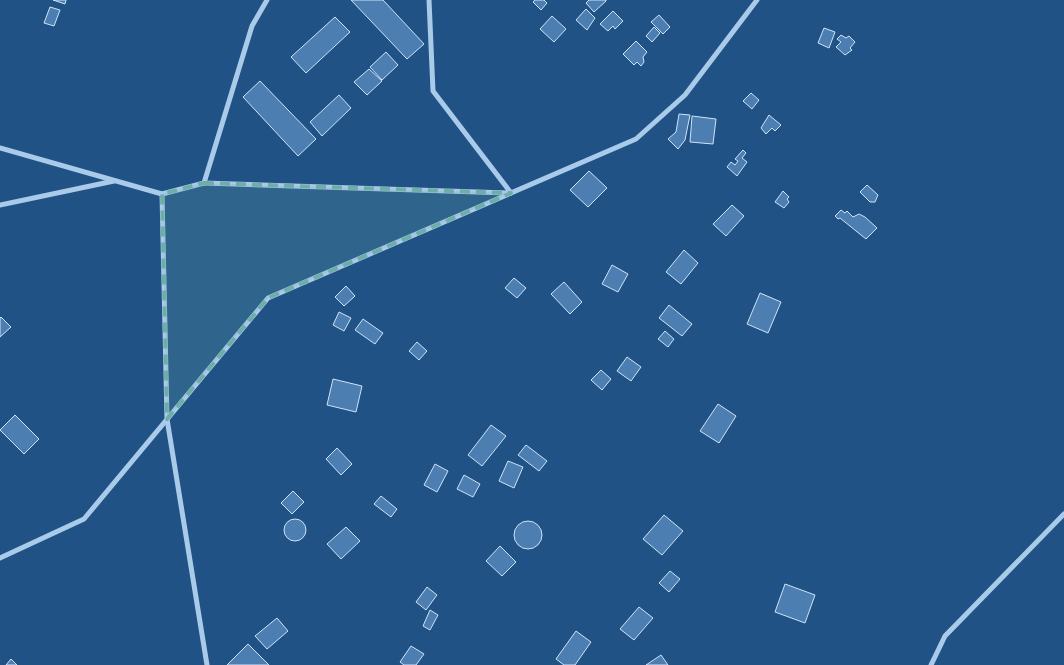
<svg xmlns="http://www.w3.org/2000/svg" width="1064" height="665" font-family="'PT Sans Narrow',sans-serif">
<rect width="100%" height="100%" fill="#205286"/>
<g fill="#4d7eb1" stroke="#cee3f7">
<polygon points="53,0 66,0 65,4"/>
<polygon points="351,0 383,0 424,44 407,59"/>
<polygon points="535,0 544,0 547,3 541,10 533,2"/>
<polygon points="589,0 606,0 606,1 594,12 586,3"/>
<polygon points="50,7 60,10 54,26 44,23"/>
<polygon points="586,9 595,18 587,30 576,20"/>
<polygon points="613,11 623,21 615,29 613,26 608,31 600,24"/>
<polygon points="659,15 670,27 663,34 651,22"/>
<polygon points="552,16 566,29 554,42 540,29"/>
<polygon points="335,17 350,32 306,73 291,57"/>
<polygon points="654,27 660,33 652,42 646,36"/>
<polygon points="824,28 835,32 829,48 818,43"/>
<polygon points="841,35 846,38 849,36 855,42 850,48 852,50 845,55 836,47 841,42 837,39"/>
<polygon points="636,41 647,52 643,57 644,62 641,66 637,62 634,65 623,54"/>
<polygon points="386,52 398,65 382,80 370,67"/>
<polygon points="369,69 382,81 367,95 354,82"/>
<polygon points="260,81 316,139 298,156 243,97"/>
<polygon points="751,93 759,100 752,109 743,101"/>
<polygon points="339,95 351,108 322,136 310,122"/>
<polygon points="679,114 690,115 685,140 678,149 668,139 676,132"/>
<polygon points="769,115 781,125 775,131 772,128 766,134 761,128"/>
<polygon points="692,116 716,119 713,144 690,142"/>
<polygon points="743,150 746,153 742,158 747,162 737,176 727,167 731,162 735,165 738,161 735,159"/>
<polygon points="589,171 607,188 588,207 570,190"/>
<polygon points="867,185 878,195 875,202 870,202 860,192"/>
<polygon points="783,191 789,197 787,199 789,202 784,208 775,202"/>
<polygon points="732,205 744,216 726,236 713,224"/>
<polygon points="841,210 845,213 847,211 853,217 859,214 865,217 877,228 866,239 840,218 838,219 835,216"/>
<polygon points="684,250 698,263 681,284 666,272"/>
<polygon points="612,265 628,274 618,292 602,284"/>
<polygon points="514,278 526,288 517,298 505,288"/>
<polygon points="564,282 582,302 570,314 551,294"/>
<polygon points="346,286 355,296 344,306 335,297"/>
<polygon points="760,293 781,302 768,333 747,324"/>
<polygon points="669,305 692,324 682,336 659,318"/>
<polygon points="339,312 351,318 344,331 333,325"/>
<polygon points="1,317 11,327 0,337 0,318"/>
<polygon points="363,319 383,333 375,344 355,330"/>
<polygon points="665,331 674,339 668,347 658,339"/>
<polygon points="417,342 427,351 419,360 409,351"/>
<polygon points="627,357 641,367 631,381 617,371"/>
<polygon points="601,370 611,379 602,390 591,380"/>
<polygon points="333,379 362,386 356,412 327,405"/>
<polygon points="718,404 736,416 719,443 700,431"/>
<polygon points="15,415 39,439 24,454 0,430"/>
<polygon points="491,425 506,436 482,466 468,455"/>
<polygon points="526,445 547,461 539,471 518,455"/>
<polygon points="337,448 352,464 341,475 326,459"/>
<polygon points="508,461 523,467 514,488 499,481"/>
<polygon points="435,464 448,471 437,492 424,485"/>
<polygon points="464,475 480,484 473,497 457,489"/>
<polygon points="293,491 304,502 292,514 281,503"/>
<polygon points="381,496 397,509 391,517 374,504"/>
<polygon points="664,515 683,531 662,555 643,539"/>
<circle cx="295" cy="530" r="11"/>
<circle cx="528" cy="535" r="14"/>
<polygon points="346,527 360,541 341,559 327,544"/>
<polygon points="500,546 516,562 502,576 486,561"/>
<polygon points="670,571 680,579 669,592 659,583"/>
<polygon points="785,584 815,595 805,623 775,612"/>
<polygon points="427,587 437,595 426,610 416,602"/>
<polygon points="639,607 653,618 634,640 620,629"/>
<polygon points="430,610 438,615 430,630 423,626"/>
<polygon points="277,618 288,631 267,649 255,636"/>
<polygon points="576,631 591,642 575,665 564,665 556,659"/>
<polygon points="248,644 269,665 227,665"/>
<polygon points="411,646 424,654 416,665 404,665 400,662"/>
<polygon points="661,655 668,665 646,665"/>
<polygon points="11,659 17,665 6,665"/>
</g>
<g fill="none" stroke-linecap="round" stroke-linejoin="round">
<g stroke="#aacaea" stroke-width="5">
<polyline points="429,0 433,91 511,193"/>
<polyline points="0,148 162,194 204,183 252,26 267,0"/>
<polyline points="204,183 508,193"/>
<polyline points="162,194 167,419 207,665"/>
<polyline points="0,205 114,181"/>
<polyline points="0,558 84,519 268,298 636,139 685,95 757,0"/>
<polyline points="931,665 945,636 1064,514"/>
</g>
</g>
<path fill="#6fada8" fill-opacity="0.2" stroke="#6fada8" stroke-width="4" stroke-dasharray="10 6" stroke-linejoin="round" d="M204 183 511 193 268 298 167 419 162 194Z"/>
</svg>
